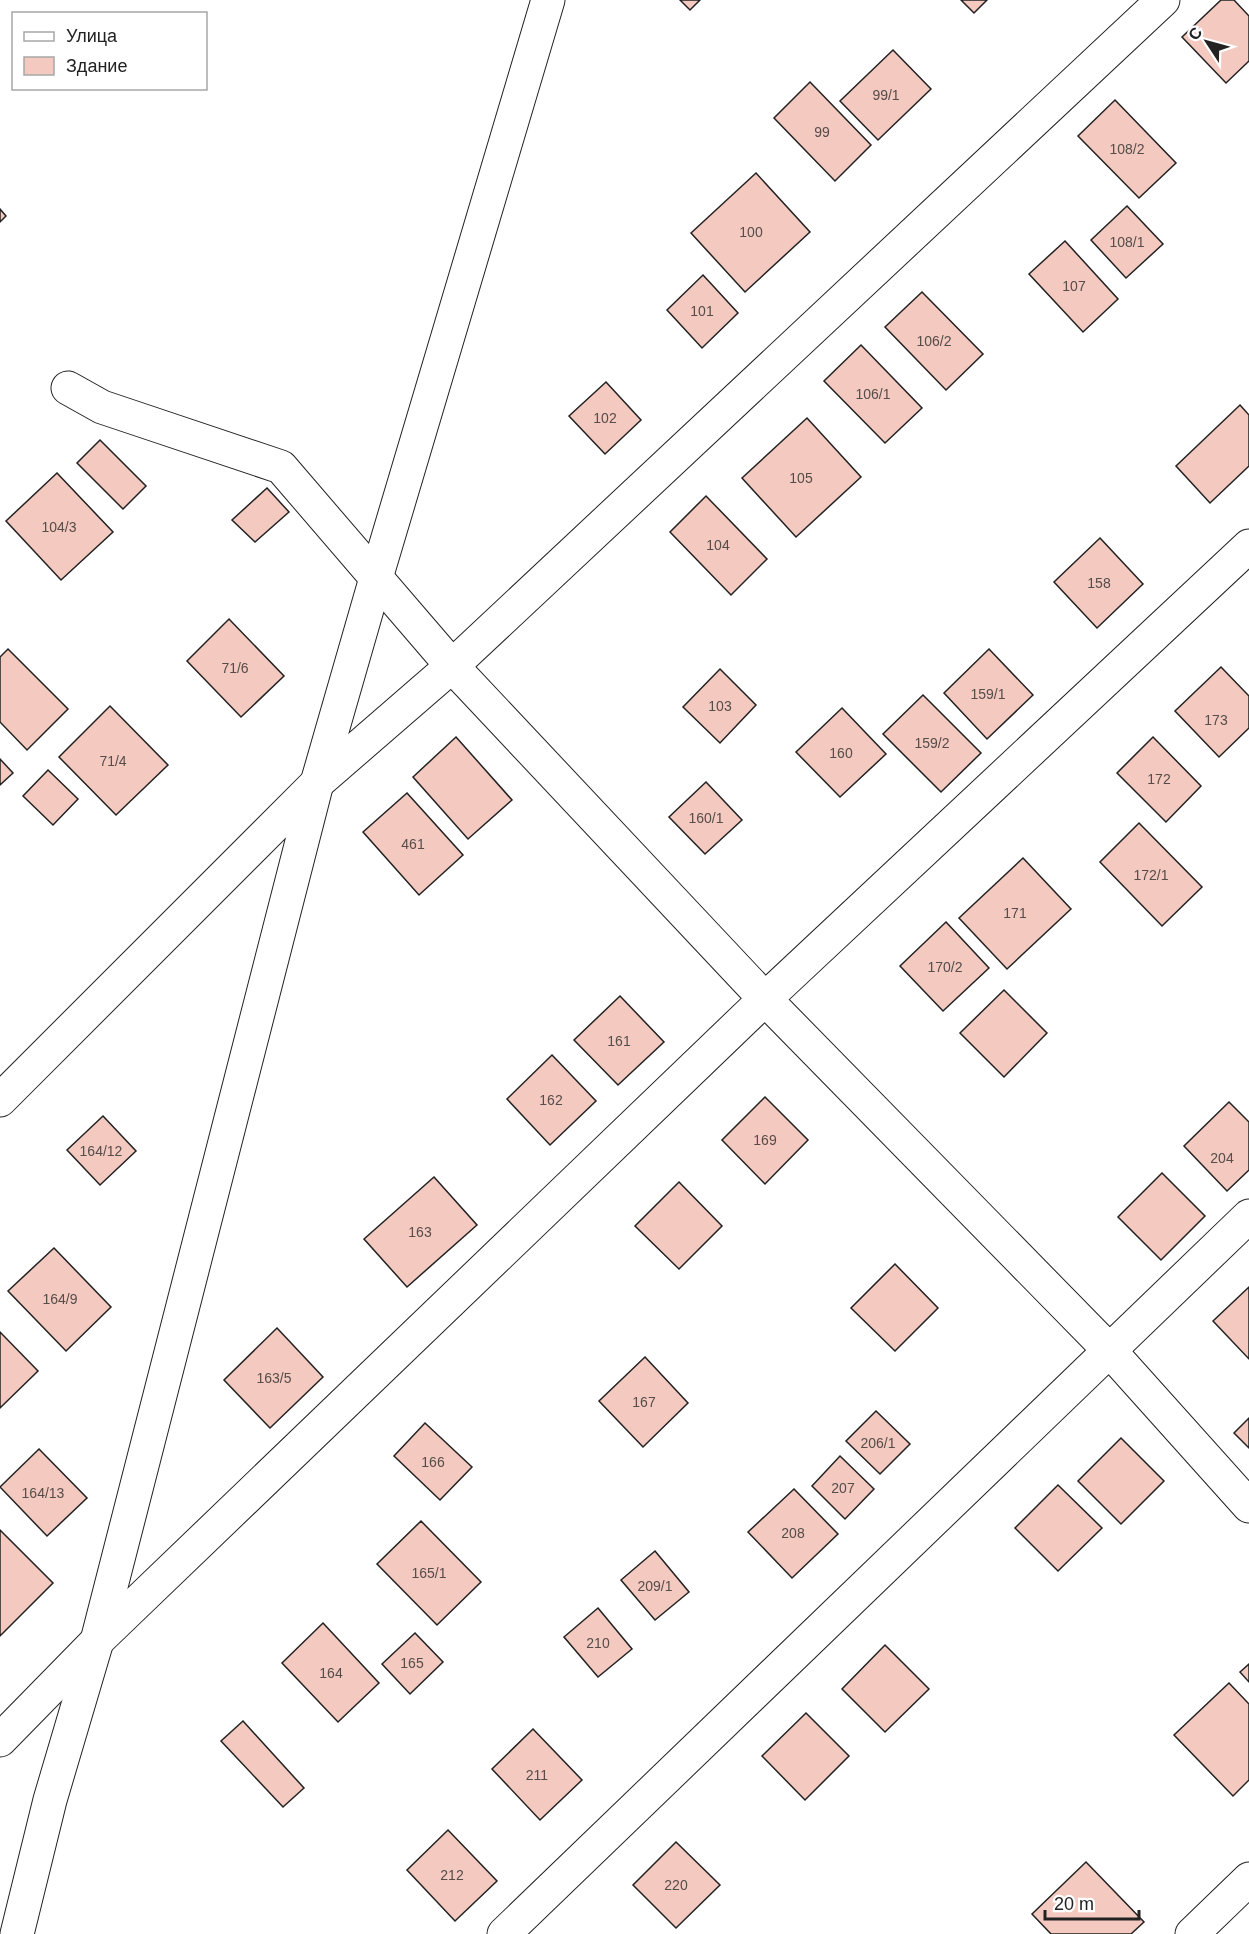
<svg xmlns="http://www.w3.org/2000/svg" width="1249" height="1934" font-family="Helvetica,sans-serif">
<rect width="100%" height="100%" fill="#fff"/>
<g fill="#f3c9c0" stroke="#222" stroke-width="1.5">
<polygon points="680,0 700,0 690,10"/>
<polygon points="961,0 987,0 974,13"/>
<polygon points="1221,0 1234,0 1249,16 1249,61 1226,83 1182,37"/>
<polygon points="893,50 931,89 878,140 840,101"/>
<polygon points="810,82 871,145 835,181 774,118"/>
<polygon points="1115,100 1176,163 1139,198 1078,136"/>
<polygon points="756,173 810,232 745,292 691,233"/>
<polygon points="1127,206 1163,244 1126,278 1091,240"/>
<polygon points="0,209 6,216 0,222"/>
<polygon points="1065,241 1118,299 1083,332 1029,274"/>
<polygon points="703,275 738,313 702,348 667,310"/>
<polygon points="922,292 983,354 946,390 885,327"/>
<polygon points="861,345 922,408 885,443 824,381"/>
<polygon points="606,382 641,420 605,454 569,416"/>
<polygon points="1240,405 1249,415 1249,466 1210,503 1176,466"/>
<polygon points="807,418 861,477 796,537 742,478"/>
<polygon points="100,440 146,486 123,509 77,463"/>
<polygon points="57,473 113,532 61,580 6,521"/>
<polygon points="267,488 289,512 255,542 232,520"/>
<polygon points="706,496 767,559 731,595 670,532"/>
<polygon points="1100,538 1143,584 1097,628 1054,582"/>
<polygon points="229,619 284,676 241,717 187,661"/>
<polygon points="8,649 68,709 27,750 0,722 0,657"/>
<polygon points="989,649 1033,695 987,739 944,693"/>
<polygon points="1221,667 1249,696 1249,728 1219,757 1175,711"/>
<polygon points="720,669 756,705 720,743 683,707"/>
<polygon points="923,695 981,753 941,792 883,734"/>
<polygon points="110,706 168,765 116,815 59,757"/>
<polygon points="842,708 886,754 840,797 796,752"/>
<polygon points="456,737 512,800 468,839 413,777"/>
<polygon points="1153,737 1201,786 1166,822 1117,773"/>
<polygon points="0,759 13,773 0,785"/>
<polygon points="48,770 78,799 53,825 23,796"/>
<polygon points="706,782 742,820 705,854 669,817"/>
<polygon points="407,793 463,855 419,895 363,832"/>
<polygon points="1139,823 1202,887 1162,926 1100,862"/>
<polygon points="1023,858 1071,909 1007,969 959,918"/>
<polygon points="946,922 989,968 943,1011 900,966"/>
<polygon points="1004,990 1047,1033 1004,1077 960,1033"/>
<polygon points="620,996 664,1042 618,1085 574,1040"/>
<polygon points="552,1055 596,1101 550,1145 507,1099"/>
<polygon points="765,1097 808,1140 765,1184 722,1140"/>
<polygon points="1229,1102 1249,1122 1249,1170 1227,1191 1184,1146"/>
<polygon points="103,1116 136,1151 100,1185 67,1150"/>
<polygon points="1162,1173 1205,1216 1161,1260 1118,1217"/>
<polygon points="434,1177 477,1225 407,1287 364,1239"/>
<polygon points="679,1182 722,1226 679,1269 635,1226"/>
<polygon points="54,1248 111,1307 66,1351 8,1291"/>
<polygon points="895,1264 938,1308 895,1351 851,1308"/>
<polygon points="1249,1287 1249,1359 1213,1321"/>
<polygon points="277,1328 323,1377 270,1428 224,1380"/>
<polygon points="0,1332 38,1371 0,1408"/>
<polygon points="645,1357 688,1403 643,1447 599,1401"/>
<polygon points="876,1411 910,1444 880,1474 846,1441"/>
<polygon points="1249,1418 1249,1448 1234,1433"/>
<polygon points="425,1423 472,1467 440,1500 394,1456"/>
<polygon points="1121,1438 1164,1481 1121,1524 1078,1481"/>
<polygon points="39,1449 87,1498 47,1536 0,1487"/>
<polygon points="840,1456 874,1489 845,1519 812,1486"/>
<polygon points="1058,1485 1102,1528 1058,1571 1015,1528"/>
<polygon points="794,1489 838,1534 792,1578 748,1532"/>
<polygon points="421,1521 481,1582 437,1625 377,1564"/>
<polygon points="0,1530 53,1583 0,1636"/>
<polygon points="655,1551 689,1592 655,1620 621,1580"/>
<polygon points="598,1608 632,1649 598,1677 564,1637"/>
<polygon points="323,1623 379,1683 338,1722 282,1663"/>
<polygon points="415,1633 443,1662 410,1694 382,1664"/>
<polygon points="885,1645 929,1689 885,1732 842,1689"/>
<polygon points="1249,1664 1249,1682 1240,1672"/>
<polygon points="1229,1683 1249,1704 1249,1780 1233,1796 1174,1735"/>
<polygon points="806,1713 849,1756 805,1800 762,1756"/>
<polygon points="243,1721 304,1788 283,1807 221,1741"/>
<polygon points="533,1729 582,1780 540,1820 492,1769"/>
<polygon points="448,1830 497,1881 455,1921 407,1870"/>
<polygon points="676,1842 720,1885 676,1928 633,1885"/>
<polygon points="1086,1862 1144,1922 1131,1934 1051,1934 1032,1914"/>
</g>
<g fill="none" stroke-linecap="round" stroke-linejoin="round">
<g stroke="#222" stroke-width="35">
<g id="minor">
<polyline points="68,388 102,407 281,467 452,666 765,999 1110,1351 1249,1506"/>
<polyline points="0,1100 317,783 452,666 1163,0"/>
<polyline points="0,1740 97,1641 765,999 1249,546"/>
<polyline points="17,1934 50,1800 97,1641 317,783 376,578 548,0"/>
<polyline points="504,1934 1249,1216"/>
<polyline points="1192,1934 1249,1879"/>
</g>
</g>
<use href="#minor" stroke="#fff" stroke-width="33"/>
</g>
<g text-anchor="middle" stroke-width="4.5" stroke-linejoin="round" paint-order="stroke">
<g font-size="14" fill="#564c4a">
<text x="886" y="100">99/1</text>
<text x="822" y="137">99</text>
<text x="1127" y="154">108/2</text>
<text x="751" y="237">100</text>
<text x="1127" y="247">108/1</text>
<text x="1074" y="291">107</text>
<text x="702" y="316">101</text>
<text x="934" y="346">106/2</text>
<text x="873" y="399">106/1</text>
<text x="605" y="423">102</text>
<text x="801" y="483">105</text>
<text x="59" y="532">104/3</text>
<text x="718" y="550">104</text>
<text x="1099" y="588">158</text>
<text x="235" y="673">71/6</text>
<text x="988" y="699">159/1</text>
<text x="720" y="711">103</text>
<text x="1216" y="725">173</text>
<text x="932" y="748">159/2</text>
<text x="841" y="758">160</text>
<text x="113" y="766">71/4</text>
<text x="1159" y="784">172</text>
<text x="706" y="823">160/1</text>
<text x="413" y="849">461</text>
<text x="1151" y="880">172/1</text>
<text x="1015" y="918">171</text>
<text x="945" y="972">170/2</text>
<text x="619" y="1046">161</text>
<text x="551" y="1105">162</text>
<text x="765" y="1145">169</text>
<text x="101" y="1156">164/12</text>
<text x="1222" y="1163">204</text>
<text x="420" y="1237">163</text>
<text x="60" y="1304">164/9</text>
<text x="274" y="1383">163/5</text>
<text x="644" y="1407">167</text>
<text x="878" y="1448">206/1</text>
<text x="433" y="1467">166</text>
<text x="843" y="1493">207</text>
<text x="43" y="1498">164/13</text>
<text x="793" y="1538">208</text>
<text x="429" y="1578">165/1</text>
<text x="655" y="1591">209/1</text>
<text x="598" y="1648">210</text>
<text x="412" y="1668">165</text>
<text x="331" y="1678">164</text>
<text x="537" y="1780">211</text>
<text x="452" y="1880">212</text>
<text x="676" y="1890">220</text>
</g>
</g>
<rect x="12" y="12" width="195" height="78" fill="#ffffff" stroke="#a7a7a7" stroke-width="1.5"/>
<rect x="24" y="32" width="30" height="9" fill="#ffffff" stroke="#a7a7a7" stroke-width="1.5"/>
<text x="66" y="42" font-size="18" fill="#222222">Улица</text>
<rect x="24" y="57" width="30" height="18" fill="#f3c9c0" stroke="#a7a7a7" stroke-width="1.5"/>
<text x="66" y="72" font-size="18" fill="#222222">Здание</text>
<g transform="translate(1207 42) rotate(306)" stroke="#ffffff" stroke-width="4.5" paint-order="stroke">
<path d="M0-4.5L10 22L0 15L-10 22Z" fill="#222222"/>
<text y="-9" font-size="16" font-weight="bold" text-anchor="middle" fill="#222222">С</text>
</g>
<path d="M1045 1910v9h94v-9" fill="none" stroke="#222222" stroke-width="3"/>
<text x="1054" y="1910" font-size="18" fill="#222222" stroke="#ffffff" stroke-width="4.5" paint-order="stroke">20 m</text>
</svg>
